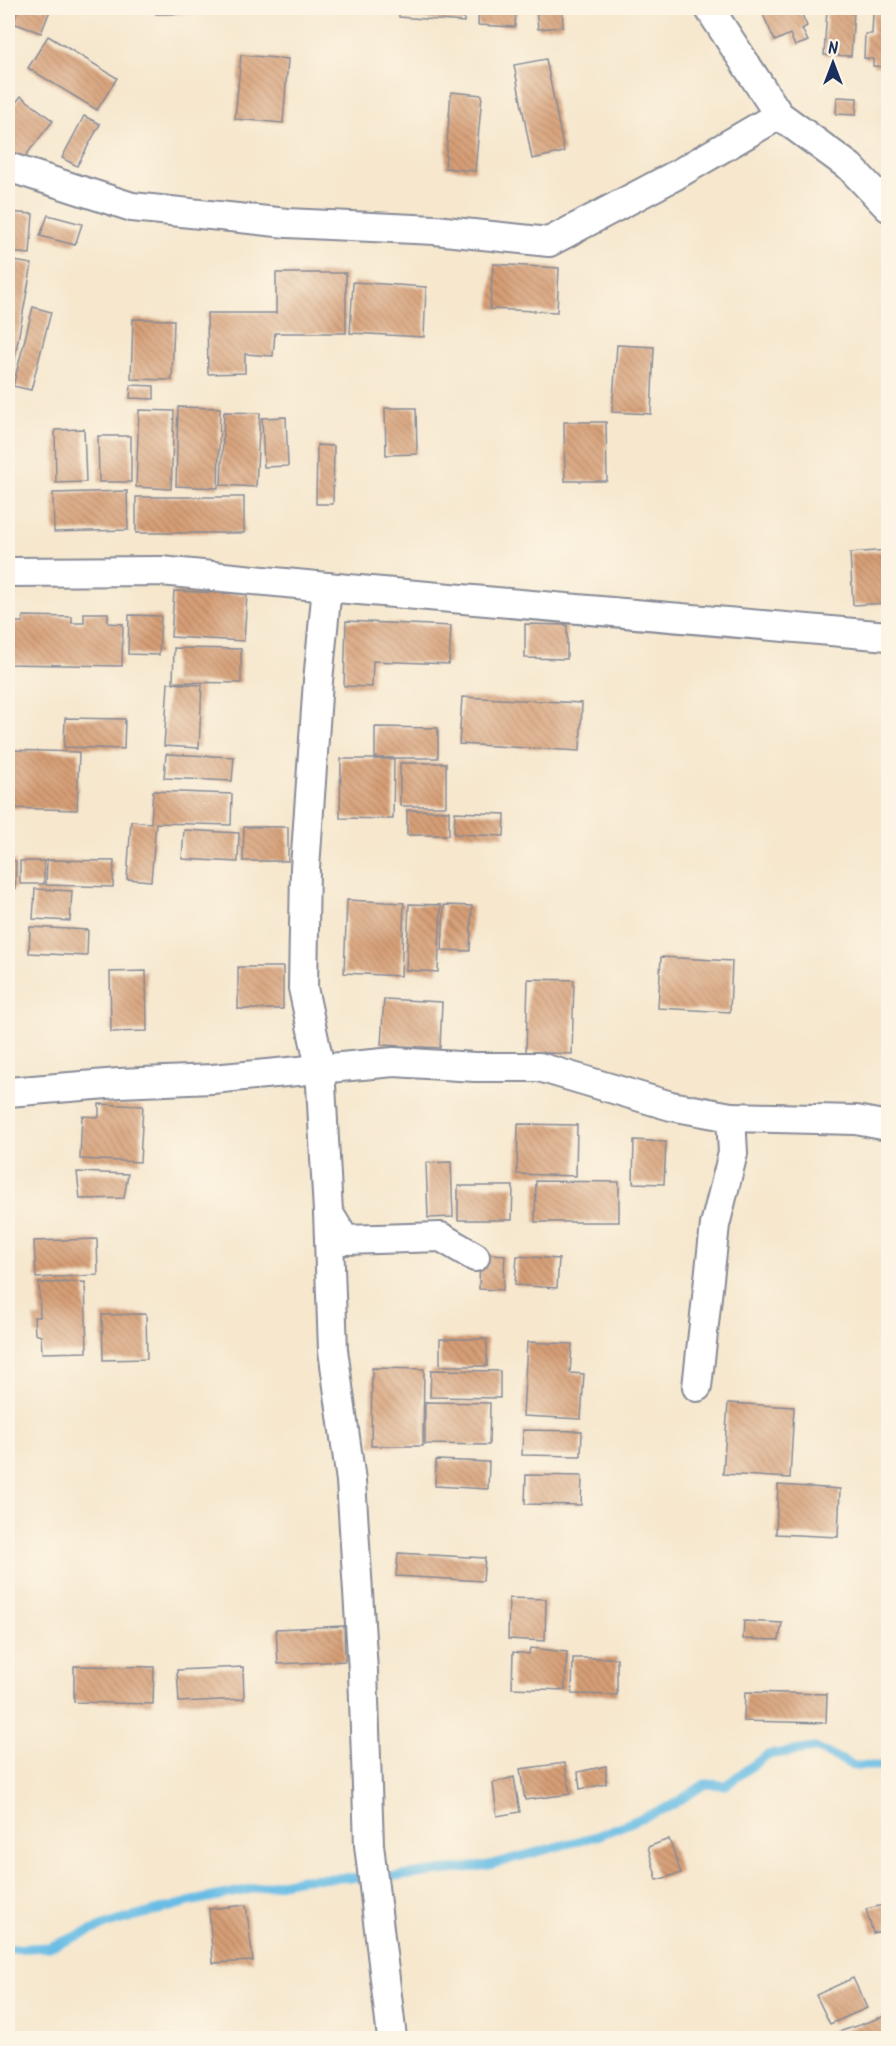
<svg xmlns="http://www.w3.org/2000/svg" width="896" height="2046" font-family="Kalam,sans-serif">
<defs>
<pattern id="building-back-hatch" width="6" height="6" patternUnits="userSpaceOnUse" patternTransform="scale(1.5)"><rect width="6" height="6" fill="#d79f76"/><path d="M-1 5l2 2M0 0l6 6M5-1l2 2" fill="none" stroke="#ae8264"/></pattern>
</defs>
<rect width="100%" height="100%" fill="#fcf5e5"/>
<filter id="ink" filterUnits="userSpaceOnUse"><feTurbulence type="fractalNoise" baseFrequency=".0167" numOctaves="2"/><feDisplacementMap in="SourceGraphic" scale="12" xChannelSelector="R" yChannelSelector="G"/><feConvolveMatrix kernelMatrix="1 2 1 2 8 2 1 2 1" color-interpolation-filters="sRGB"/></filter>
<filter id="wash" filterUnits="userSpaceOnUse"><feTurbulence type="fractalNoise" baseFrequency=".008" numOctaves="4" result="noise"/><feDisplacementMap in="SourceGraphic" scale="24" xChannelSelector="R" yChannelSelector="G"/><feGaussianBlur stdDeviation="1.35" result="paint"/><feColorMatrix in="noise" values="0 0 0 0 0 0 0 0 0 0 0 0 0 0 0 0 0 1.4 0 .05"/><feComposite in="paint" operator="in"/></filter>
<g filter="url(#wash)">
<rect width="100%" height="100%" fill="#f6e7cd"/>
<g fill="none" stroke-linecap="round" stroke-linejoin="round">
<polyline stroke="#69bde5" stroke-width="9" points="8,1949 49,1947 114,1922 193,1901 301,1879 401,1876 489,1865 597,1836 671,1806 705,1784 726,1785 767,1755 815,1748 855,1766 888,1766"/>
</g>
<g id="blocks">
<g fill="url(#building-back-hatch)">
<polygon points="19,8 51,8 41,33 13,23"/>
<polygon points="156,8 210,8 210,13 156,14"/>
<polygon points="399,8 465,8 464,22 399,17"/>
<polygon points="479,8 516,8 515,27 478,25"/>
<polygon points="536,8 562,8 563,27 538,29"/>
<polygon points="760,8 799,8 807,26 802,29 808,41 795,46 790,34 775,41"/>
<polygon points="827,9 854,11 851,56 824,55"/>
<polygon points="873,13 888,14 888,67 873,66 873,59 864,58 865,34 872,34"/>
<polygon points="48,36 117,78 97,110 28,68"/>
<polygon points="241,55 288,59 283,123 235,119"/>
<polygon points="546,59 564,152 532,159 514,65"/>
<polygon points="451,92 482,95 475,171 445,168"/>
<polygon points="21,96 53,121 23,159 8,147 8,113"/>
<polygon points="837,97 857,98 856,115 836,114"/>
<polygon points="84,116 100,124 77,166 62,158"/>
<polygon points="8,212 33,214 30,254 8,252"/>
<polygon points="48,215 82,224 75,245 40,236"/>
<polygon points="8,260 32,264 14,362 8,361"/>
<polygon points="493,264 559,268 557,312 490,309"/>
<polygon points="276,273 346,273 346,333 275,333 273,356 245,354 245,373 208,374 207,313 276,313"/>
<polygon points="353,282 426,287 424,337 350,333"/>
<polygon points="33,307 51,312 31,390 13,386"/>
<polygon points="133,319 174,320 172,380 131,379"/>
<polygon points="617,345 654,347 651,414 612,412"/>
<polygon points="131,385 154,386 154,399 130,398"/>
<polygon points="178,407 220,408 218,488 176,486"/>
<polygon points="385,408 416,408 417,454 386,455"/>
<polygon points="139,410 174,411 171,489 136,487"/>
<polygon points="224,412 260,413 256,487 221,485"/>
<polygon points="286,417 288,466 264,467 262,418"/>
<polygon points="564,422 606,422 607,481 565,481"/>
<polygon points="84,429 86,482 56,483 55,430"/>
<polygon points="98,436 131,436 131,482 99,482"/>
<polygon points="317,445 334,446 333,504 316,504"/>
<polygon points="127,491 128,530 54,532 53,493"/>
<rect x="136" y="497" width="108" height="36"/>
<polygon points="888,550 888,603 853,605 850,553"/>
<polygon points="174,591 247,594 244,641 171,637"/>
<polygon points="84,613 108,613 108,623 123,624 122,666 8,664 8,622 23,622 23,616 72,617 72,623 84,623"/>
<polygon points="129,615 161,616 159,655 128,654"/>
<polygon points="346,621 451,626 449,664 373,661 372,687 344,686"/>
<polygon points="525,624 567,625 567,659 525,658"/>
<polygon points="174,648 241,649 241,683 173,682"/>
<polygon points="168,683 202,685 199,748 164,746"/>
<polygon points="462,697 582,703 580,751 459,744"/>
<polygon points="65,718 125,719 124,749 64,747"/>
<polygon points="375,727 438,728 438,758 375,758"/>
<polygon points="8,750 79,752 77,810 8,808"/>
<polygon points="166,754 234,757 232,781 164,778"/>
<polygon points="341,759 394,759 393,819 340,818"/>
<rect x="400" y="763" width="46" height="43"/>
<polygon points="153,791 232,794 231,825 156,823 151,881 127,879 131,821 151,823"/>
<polygon points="407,810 449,811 449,835 407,835"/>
<polygon points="455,812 505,814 504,836 454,834"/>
<polygon points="244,827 288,827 288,861 243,861"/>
<polygon points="184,830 239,833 238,862 182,859"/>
<polygon points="8,860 16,861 15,889 8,889"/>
<polygon points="47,860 114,861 113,887 46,885"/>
<rect x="20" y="861" width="24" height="23"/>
<polygon points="35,889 72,891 70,921 33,919"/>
<polygon points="347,900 404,903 401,976 344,973"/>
<polygon points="409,904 441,905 438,972 406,970"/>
<polygon points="444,905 472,906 470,951 442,950"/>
<polygon points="30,927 88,930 87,956 29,953"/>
<polygon points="661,957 732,961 730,1012 658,1008"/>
<rect x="238" y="967" width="45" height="42"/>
<polygon points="146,971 147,1031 111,1032 110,972"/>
<polygon points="528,979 574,980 572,1054 526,1052"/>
<polygon points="384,999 442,1002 440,1048 381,1045"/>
<polygon points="99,1104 143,1106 140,1162 80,1159 82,1116 99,1117"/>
<polygon points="518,1124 577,1125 576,1176 517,1174"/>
<polygon points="634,1140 666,1142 664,1184 633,1183"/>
<polygon points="451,1162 453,1217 428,1218 426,1163"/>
<polygon points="77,1172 128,1174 124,1198 80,1199"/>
<polygon points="536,1181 619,1182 619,1222 535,1222"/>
<polygon points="458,1186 513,1186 512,1220 458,1220"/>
<polygon points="97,1239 98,1275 36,1278 34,1241"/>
<polygon points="480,1253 505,1255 503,1290 479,1289"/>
<polygon points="517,1256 559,1259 557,1288 515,1285"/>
<polygon points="85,1282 87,1352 42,1353 41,1336 35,1334 34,1317 40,1317 39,1283"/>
<polygon points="146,1314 147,1359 103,1360 102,1315"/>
<rect x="440" y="1339" width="47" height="27"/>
<polygon points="527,1342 572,1344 570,1373 584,1374 581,1419 523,1416"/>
<polygon points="372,1368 424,1369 423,1446 371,1446"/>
<polygon points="431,1370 500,1371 500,1398 430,1397"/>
<polygon points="425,1402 490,1403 489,1445 425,1444"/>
<polygon points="728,1403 794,1407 790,1478 723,1474"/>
<polygon points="523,1430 582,1431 581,1456 522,1455"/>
<polygon points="436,1460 489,1462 488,1489 435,1486"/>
<polygon points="526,1475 582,1476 581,1505 525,1504"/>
<polygon points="778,1485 840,1489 838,1537 776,1534"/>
<polygon points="398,1553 485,1558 483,1581 396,1576"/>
<polygon points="509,1598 546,1599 545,1641 508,1639"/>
<polygon points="744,1621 782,1623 779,1640 743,1639"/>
<polygon points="344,1626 345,1661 278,1664 276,1629"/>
<polygon points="530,1648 567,1652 565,1690 512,1688 513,1652 529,1654"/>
<polygon points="573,1658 617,1658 617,1695 572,1694"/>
<polygon points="74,1666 154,1667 153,1704 74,1702"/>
<polygon points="243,1667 244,1699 179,1702 177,1670"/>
<polygon points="745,1692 827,1694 826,1723 744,1721"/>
<polygon points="565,1763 570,1794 525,1800 520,1769"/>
<polygon points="606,1766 606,1784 580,1789 578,1772"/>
<polygon points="514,1777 520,1812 497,1816 493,1783"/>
<polygon points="669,1839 681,1873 657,1880 648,1847"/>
<polygon points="888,1904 888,1929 873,1933 866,1909"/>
<polygon points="246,1905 253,1961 213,1963 209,1909"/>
<polygon points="853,1978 867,2008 830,2024 816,1995"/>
<polygon points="888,2015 888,2038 835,2038 833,2034"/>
</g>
</g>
</g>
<g filter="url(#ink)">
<use href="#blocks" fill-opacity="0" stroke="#888b96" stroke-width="1.5"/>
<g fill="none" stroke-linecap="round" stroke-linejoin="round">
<g stroke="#888b96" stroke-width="32">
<g id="minor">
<polyline points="709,8 779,115 850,167 888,207"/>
<polyline points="8,167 132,207 287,223 435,230 549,242 676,175 779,115"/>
<polyline points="8,572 161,571 348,589 888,636"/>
<polyline points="327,587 318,681 305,868 303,988 320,1067 328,1212 345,1240 441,1237 475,1257"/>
<polyline points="8,1092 119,1083 212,1079 394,1062 475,1067 539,1067 671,1106 731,1117 733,1153 715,1225 697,1387"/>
<polyline points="731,1117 856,1120 888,1126"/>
<polyline points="328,1212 333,1350 351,1481 363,1671 369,1845 392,2038"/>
</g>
</g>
<use href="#minor" stroke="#fff" stroke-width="28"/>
</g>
</g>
<rect width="896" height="2046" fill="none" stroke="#fcf5e5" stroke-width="30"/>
<g transform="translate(833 63)" stroke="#fcf5e5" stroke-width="4.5" paint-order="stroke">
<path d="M0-4.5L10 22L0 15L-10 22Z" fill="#1b2f5e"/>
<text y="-9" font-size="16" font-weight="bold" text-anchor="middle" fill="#1b2f5e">N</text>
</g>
</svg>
